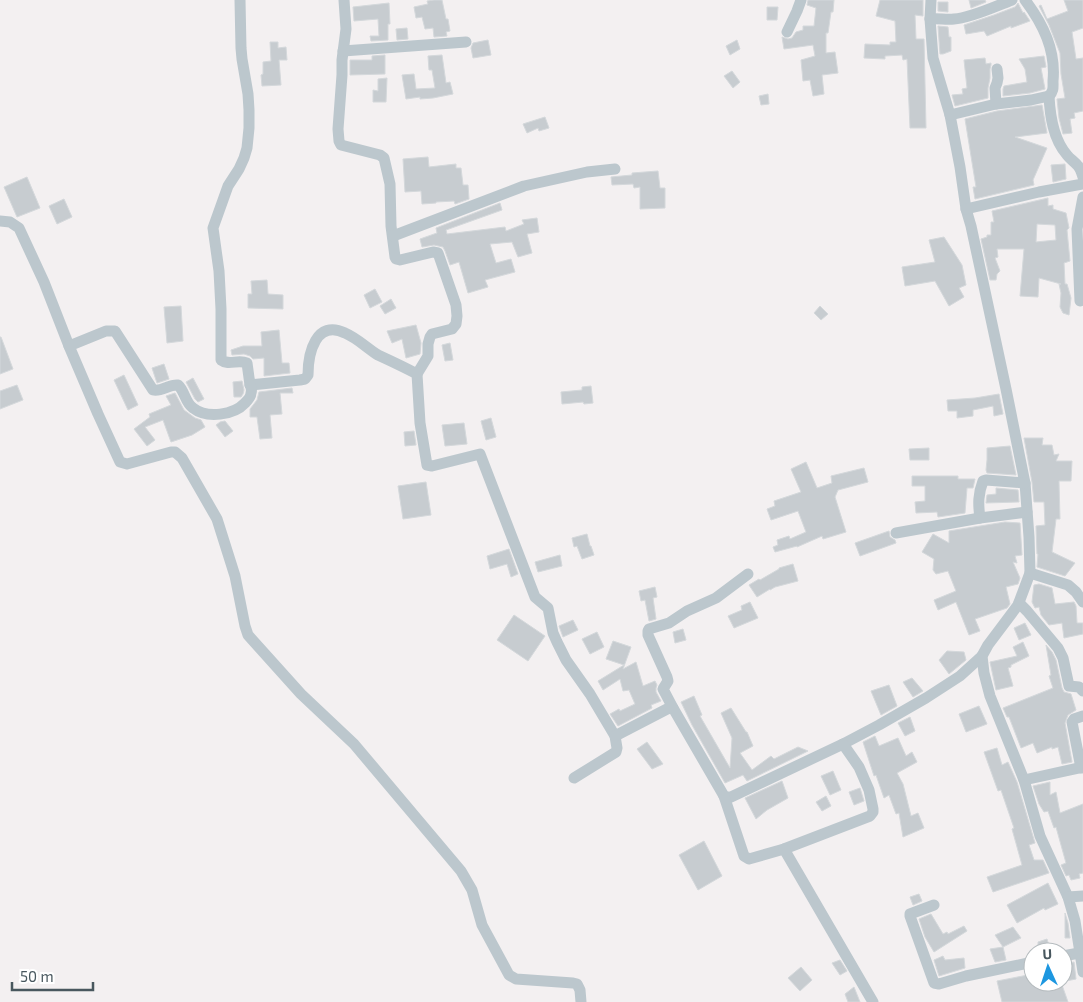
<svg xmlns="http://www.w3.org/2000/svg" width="1083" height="1002" font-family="'Exo 2',sans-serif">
<rect width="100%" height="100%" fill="#f3f0f1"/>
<g fill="#c7ccd0" stroke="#d4d8db" fill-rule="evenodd">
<polygon points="434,0 442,0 446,19 448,19 450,31 446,32 447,36 434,37 433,28 425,29 422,17 416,18 414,7 428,4 427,1"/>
<polygon points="808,0 834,0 833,12 831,12 828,33 826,33 826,53 835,52 838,73 822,75 824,94 813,96 810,80 803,81 801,60 815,56 813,45 784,49 782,37 788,39 792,38 796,32 803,30 803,26 814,26 816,8 807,5"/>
<polygon points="880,0 923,0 923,16 915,15 916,39 924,39 926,128 910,128 907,59 903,60 902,55 885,56 885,59 864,58 865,44 890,45 890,42 896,42 895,21 876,16"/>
<polygon points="969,0 985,0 986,2 971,8"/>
<polygon points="1064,0 1083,0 1083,28 1072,32 1076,59 1083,58 1083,111 1074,113 1075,118 1070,119 1072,133 1063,134 1059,118 1057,99 1065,98 1061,74 1060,53 1049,25 1039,6 1041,5 1047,19 1068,11"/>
<polygon points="938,2 948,2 948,12 938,11"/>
<polygon points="389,3 390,24 388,24 388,40 371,41 370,36 379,36 378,19 354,21 353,7"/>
<polygon points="1018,3 1023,13 1024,12 1030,21 1011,28 1011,26 987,36 984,31 966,34 964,25 994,15 1015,7"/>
<polygon points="767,7 778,7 777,20 767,20"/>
<polygon points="938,26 948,27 949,37 951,37 951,51 943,54 940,54"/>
<polygon points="407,28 408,39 397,40 396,29"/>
<polygon points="488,40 491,55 473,58 471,48 473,43"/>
<polygon points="737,40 740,49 730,55 726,46"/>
<polygon points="270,42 278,42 278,48 286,47 287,60 279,60 281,85 262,86 261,75 263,74 263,62 271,61"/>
<polygon points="385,55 385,74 350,75 350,60 372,60 372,56"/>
<polygon points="442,55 446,83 450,82 453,94 433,98 420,99 420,97 406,99 402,75 414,74 416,89 435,88 432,70 429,70 428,56"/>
<polygon points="1044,56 1046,67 1041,68 1045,89 1030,93 1003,96 1003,89 1004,86 1027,82 1025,69 1019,59"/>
<polygon points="985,58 986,64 991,63 991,65 990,69 990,78 988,88 988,98 955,106 952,95 963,94 962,89 967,88 964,60"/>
<polygon points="732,71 740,82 733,88 724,76"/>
<polygon points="387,78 386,102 373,102 373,90 378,91 378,79"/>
<polygon points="768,94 769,104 761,105 759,96"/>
<polygon points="1042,105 1047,133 1015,137 1047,148 1033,180 1034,185 975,199 973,187 976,187 965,119 997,111"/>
<polygon points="545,117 549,128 539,131 538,128 527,133 523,124"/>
<polygon points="428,157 429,167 456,164 456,168 461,168 463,185 468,185 469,199 455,204 454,201 436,202 436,203 422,204 421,191 405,192 403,159"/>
<polygon points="1065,164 1066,179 1053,182 1051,165"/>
<polygon points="658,171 660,188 665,188 665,208 640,209 640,187 634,188 633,184 612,185 611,177 632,175 632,173"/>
<polygon points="27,177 40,208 17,217 4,187"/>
<path d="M1048 198V206L1053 205V209L1066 213 1069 228 1067 230 1070 261 1064 263 1065 284H1067L1071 298 1069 315 1063 313 1060 307 1061 293 1059 284H1061L1039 278 1038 297 1020 296 1024 249H997L998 257 995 258 1000 271 997 274 996 280H990L981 239 987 237V235H991V222H994L992 211ZM1037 224 1055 225 1056 240 1036 242Z"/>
<polygon points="64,199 72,217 57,224 49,206"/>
<polygon points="500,203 502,210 446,230 447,234 505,227 506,231 524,224 522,220 537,218 539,232 527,234 532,253 518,257 512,242 490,244 496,263 511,259 515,272 485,280 488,287 468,293 459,262 450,265 445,251 443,247 434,245 422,247 420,239 437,233 436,228"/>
<polygon points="944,237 962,265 966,285 959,288 964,297 949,306 935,281 905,286 902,267 935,262 929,240"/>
<polygon points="267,280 268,294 283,295 283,309 248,308 248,294 252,294 251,281"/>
<polygon points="375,289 382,302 370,308 364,295"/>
<polygon points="391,299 396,308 385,314 380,306"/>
<polygon points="181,306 183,341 167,343 164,307"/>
<polygon points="820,306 828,314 821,320 814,313"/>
<polygon points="416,325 421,343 420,354 406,358 402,339 392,343 387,331"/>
<polygon points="279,330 282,363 289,363 290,373 264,376 264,358 253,359 250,356 244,354 232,355 231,350 243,346 262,346 261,332"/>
<polygon points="0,337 1,337 13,369 0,374"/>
<polygon points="450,343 453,360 445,361 442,345"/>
<polygon points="164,364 169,379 157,383 152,368"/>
<polygon points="124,375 138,405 128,410 114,380"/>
<polygon points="193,378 204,399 198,402 195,399 186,382"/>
<polygon points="242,381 244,390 243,394 241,397 234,397 233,382"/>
<polygon points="17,385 23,400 0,409 0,391"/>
<polygon points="591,386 593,403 584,404 583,402 562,404 561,392 582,390 582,387"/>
<polygon points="292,388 293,393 280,393 282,414 270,415 272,438 260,439 257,417 250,417 250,409 257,400 259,392"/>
<polygon points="175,393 184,410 195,418 201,420 205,427 192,435 171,442 163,420 145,427 155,440 147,446 134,429 150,417 149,414 171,405 166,396"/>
<polygon points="999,394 1003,414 994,416 993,406 973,410 973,416 957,418 957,411 948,411 947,400 975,398"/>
<polygon points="491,418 496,437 486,440 481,421"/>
<polygon points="225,421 233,431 225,437 216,425 220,422"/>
<polygon points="464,423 467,444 445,446 442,425"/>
<polygon points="414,431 416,445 405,446 404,432"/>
<polygon points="1024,438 1043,438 1042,445 1052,445 1054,455 1059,454 1056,461 1072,461 1071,481 1059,481 1060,519 1056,519 1052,552 1075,563 1065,576 1037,567 1038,554 1037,554 1036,526 1045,525 1044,502 1034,502 1032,482"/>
<polygon points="1010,446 1016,475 987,473 986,470 987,460 987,448"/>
<polygon points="929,448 929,460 910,460 909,449"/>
<polygon points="806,462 817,488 832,483 831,476 864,468 868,482 838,490 835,497 846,532 823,539 822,536 797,547 797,546 775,552 773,547 778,545 777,540 789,536 790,539 806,532 798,511 771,520 767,509 775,506 774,501 801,492 791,469"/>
<polygon points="912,476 958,476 958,479 975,479 973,488 967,488 965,513 938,517 937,512 916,513 915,502 925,501 925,486 912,486"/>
<polygon points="426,482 431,515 403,519 398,486"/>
<polygon points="996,488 1018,490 1019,502 986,503 987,495 996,494"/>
<polygon points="1005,522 1020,523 1022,555 1015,556 1017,563 1013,562 1020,578 1018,584 1006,587 1010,604 1007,608 975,619 980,631 969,635 956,602 938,610 934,600 956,591 948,571 936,574 933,570 934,559 922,552 933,534 949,543 949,531"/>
<polygon points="889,531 890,537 895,540 896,543 860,556 855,543"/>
<polygon points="587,534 590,546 591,546 594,555 582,559 577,546 574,547 572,538"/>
<polygon points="509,549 518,574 511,577 507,564 490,569 487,556"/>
<polygon points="560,555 562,566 538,572 535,562"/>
<polygon points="793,564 798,581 775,587 770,590 770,589 757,597 749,585 759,579 760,580 779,569 779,568"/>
<polygon points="1039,584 1052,588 1055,604 1074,602 1076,606 1077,623 1083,623 1083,634 1064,638 1062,623 1049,625 1041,615 1039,607 1035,608 1032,602 1034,585"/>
<polygon points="655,587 657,597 653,598 656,619 649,621 645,600 641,601 639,591"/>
<polygon points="750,602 758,618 734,628 728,616 742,610 741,606"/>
<polygon points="514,615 545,636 528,661 497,640"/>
<polygon points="573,620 578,630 563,637 559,626"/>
<polygon points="1025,623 1031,635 1019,640 1014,628"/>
<polygon points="683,629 686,640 675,643 673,632"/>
<polygon points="597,632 604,647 590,654 582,639"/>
<polygon points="613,641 631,647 623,669 636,662 643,686 655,681 657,685 656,688 656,692 661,701 651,705 652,708 618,726 610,714 619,709 620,711 635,704 629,690 623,691 620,679 603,690 598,681 624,665 606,659"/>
<polygon points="1023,642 1029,656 1011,665 1011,667 1008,668 1013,686 996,690 990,662 1017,656 1013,647"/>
<polygon points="1046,645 1052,652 1056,660 1062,688 1064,692 1071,694 1076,710 1068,715 1065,723 1072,762 1062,764 1058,747 1052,749 1052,747 1037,753 1033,743 1021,748 1009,717 1007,717 1003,708 1053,688 1049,676 1051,675"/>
<polygon points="947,651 964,652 966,660 949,674 939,660"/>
<polygon points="912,678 923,691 913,697 903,682"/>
<polygon points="889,685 897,706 881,715 871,691"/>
<polygon points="694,696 702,715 700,716 730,768 732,738 721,713 731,708 746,732 747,732 753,746 740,753 752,770 771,756 774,759 798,747 808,751 747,781 743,775 725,783 692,725 681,702"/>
<polygon points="979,706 987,724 966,732 959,714"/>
<polygon points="910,717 915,731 905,736 898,723"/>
<polygon points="875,736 879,746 898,738 906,756 912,752 917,762 897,773 903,784 911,816 918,813 924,828 903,837 899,813 896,814 889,795 884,798 876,775 874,776 863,742"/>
<polygon points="647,742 663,764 652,769 637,749"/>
<polygon points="997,748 1002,765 1008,762 1017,782 1035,843 1029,845 1034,860 1043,860 1049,873 993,892 987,877 1022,865 1012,829 1014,828 1001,790 998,791 984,752"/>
<polygon points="833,771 841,790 830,795 821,776"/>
<polygon points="782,781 788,798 767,810 756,819 745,798"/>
<polygon points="1050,782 1050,795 1056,792 1060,813 1083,804 1083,873 1079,874 1080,878 1071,880 1069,875 1066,876 1061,865 1066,863 1056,827 1054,828 1048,811 1044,812 1039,804 1033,786"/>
<polygon points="860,788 864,801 854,805 849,792"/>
<polygon points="826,796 831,806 822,811 816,802"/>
<polygon points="704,841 722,876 698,890 679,855"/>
<polygon points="1048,883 1058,904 1045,910 1044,908 1017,923 1007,905"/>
<polygon points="919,894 922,901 913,905 910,897"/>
<polygon points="1065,913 1068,923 1070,938 1065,938"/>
<polygon points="931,914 943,934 947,932 948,934 964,926 967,931 934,952 925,937 919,919"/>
<polygon points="1013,927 1021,938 1003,947 995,935"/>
<polygon points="1047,939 1051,952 1038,952 1038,942"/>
<polygon points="1003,947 1006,960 995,962 990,949"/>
<polygon points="943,956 945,960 964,958 965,968 939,976 934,960"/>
<polygon points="840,960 847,971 840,975 832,963"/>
<polygon points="1074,962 1076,979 1066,981 1065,964"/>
<polygon points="801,967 812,980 800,991 788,978"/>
<polygon points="1033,974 1033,982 1061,982 1068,1002 1002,1002 997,981"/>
<polygon points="854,987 860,1002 848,1002 845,994"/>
</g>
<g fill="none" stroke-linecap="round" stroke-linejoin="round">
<g stroke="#bcc7cd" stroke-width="11">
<path d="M240 0 241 48 242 59 248 94 249 110V128L247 148 244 158 239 169 228 186 213 228 219 271 221 309V360C229 366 238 359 247 363L250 385 300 380 305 379 308 375C308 353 316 319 345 333 357 338 367 348 378 355 391 361 404 367 417 374L420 423 427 465 432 466 480 454 535 597 548 608 553 633 557 642 566 660 590 694 615 736 617 748 616 752 574 778"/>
<polyline points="344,0 346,29 342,60 342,75 338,129 339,141 341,145 380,155 384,158 390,184 391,226 395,257 396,259 400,260 433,252 438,253 456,305 457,316 456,324 452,329 432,334 430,337 428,344 428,356 417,374"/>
<polyline points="931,0 930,19 933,58 950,115 960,167 966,209 971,226 1006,389 1025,483 1029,537 1030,573 1018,605 988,645 982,656 984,673 990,696 1024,780 1040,836 1068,897 1075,921 1083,972"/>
<path d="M1025 0C1043 24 1056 50 1053 81 1053 87 1054 91 1049 96"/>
<path d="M930 19C938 18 946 20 954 19 971 18 996 6 1012 0"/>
<polyline points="787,32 797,11 801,0"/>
<polyline points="343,51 466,42"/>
<polyline points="996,104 995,88 997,83 998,78 997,69"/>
<path d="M950 115 996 104 1031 100 1049 96C1050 116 1053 139 1067 155 1070 159 1075 162 1078 166 1081 169 1082 174 1083 177"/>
<polyline points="966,209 1039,192 1083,184"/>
<polyline points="0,221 10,222 19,228 44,282 69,346 98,414 120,462 127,464 171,452 175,452 182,458 217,519 235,576 245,626 248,635 301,694 354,744 461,871 472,890 482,925 509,975 516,979 573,983 577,984 580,990 581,1002"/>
<polyline points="393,236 524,186 587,172 615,169"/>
<polyline points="1080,301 1077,229 1083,197"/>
<path d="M69 346 106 331H115L153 390C162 392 169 384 178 385 185 391 185 403 193 408 207 419 234 415 245 403 248 400 251 397 251 393 252 391 251 386 250 385"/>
<path d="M980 518C978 504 978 494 983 481L986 480 1025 483"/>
<polyline points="896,533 980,518 1027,512"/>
<polyline points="1030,573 1068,585 1076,592 1083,602"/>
<polyline points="1019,603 1027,611 1058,648 1063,658 1069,686 1079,687 1083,691"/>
<polyline points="673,708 663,689 668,681 667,677 648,635 648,631 649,629 669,623 687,611 716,598 748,574"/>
<polyline points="615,736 669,708 673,708 724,796 727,797 731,797 843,744 879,725 926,698 960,676 982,656"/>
<polyline points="1081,768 1072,722 1074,719 1083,716"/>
<polyline points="1024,780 1083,767"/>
<polyline points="724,796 744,856 749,859 784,849 870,816 873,812 873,809 869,790 859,767 843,744"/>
<polyline points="784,849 873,1002"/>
<polyline points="1068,897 1083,896"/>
<polyline points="934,905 910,914 910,916 934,983 939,984 966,976 1033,962"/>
<polyline points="1063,956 1079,953"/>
</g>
</g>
<g transform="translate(1048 967) rotate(357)"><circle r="24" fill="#ffffff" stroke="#b6bcbf"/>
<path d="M0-4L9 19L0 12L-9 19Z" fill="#1d97e0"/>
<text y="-8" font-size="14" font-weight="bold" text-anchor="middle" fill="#48575e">U</text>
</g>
<path d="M12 982v8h81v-8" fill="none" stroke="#48575e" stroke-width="2.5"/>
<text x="20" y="982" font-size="15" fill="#48575e" stroke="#ffffff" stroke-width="4" paint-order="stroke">50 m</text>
</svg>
